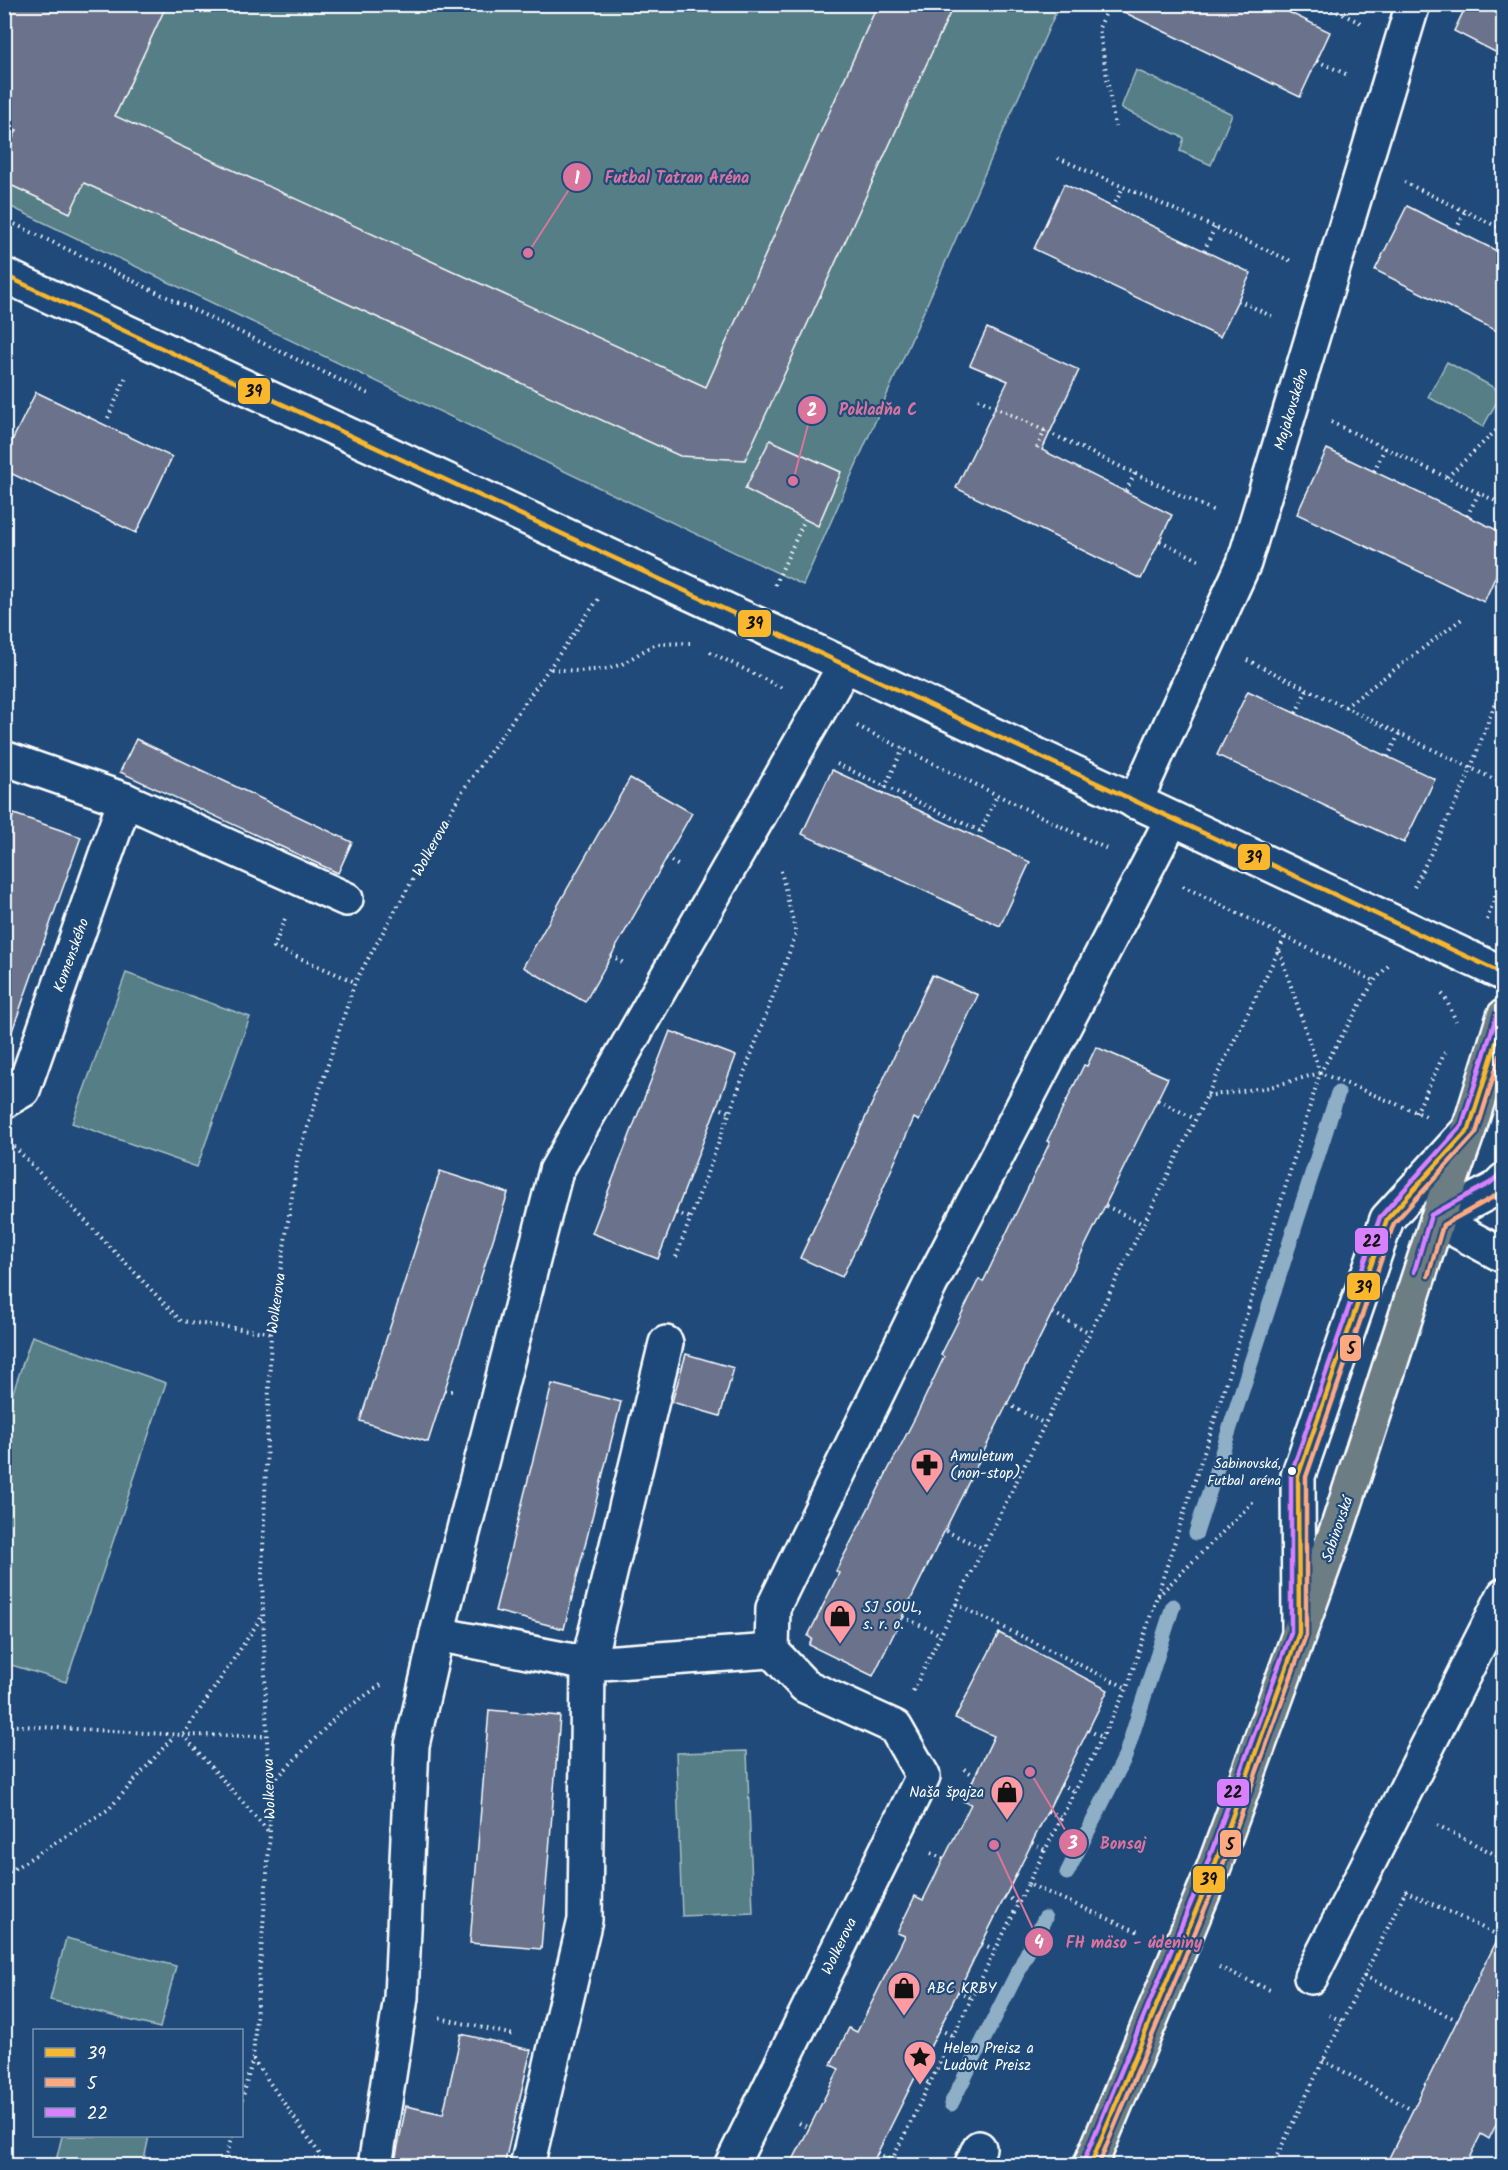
<svg xmlns="http://www.w3.org/2000/svg" width="1508" height="2170" font-family="Kalam,sans-serif">
<rect width="100%" height="100%" fill="#1f4a7a"/>
<filter id="ink" filterUnits="userSpaceOnUse"><feTurbulence type="fractalNoise" baseFrequency=".0167" numOctaves="2"/><feDisplacementMap in="SourceGraphic" scale="12" xChannelSelector="R" yChannelSelector="G"/><feConvolveMatrix kernelMatrix="1 2 1 2 8 2 1 2 1" color-interpolation-filters="sRGB"/></filter>
<g filter="url(#ink)">
<g fill="#547e86" stroke="#aabec2" stroke-width="1.5">
<polygon points="4,5 1059,5 803,585 5,204"/>
<polygon points="1136,70 1232,114 1211,165 1180,151 1184,138 1121,108"/>
<polygon points="1447,362 1502,392 1483,427 1428,397"/>
<polygon points="126,973 250,1017 197,1167 72,1123"/>
<polygon points="32,1336 166,1383 66,1682 5,1663 5,1416"/>
<polygon points="747,1751 753,1913 682,1916 676,1753"/>
<polygon points="66,1938 176,1966 160,2028 50,2000"/>
<polygon points="62,2136 149,2136 143,2165 55,2165"/>
</g>
<g fill="none" stroke-linecap="round" stroke-linejoin="round">
<g stroke="#8eafc5" stroke-width="15">
<polyline points="1196,1533 1338,1093"/>
<polyline points="1067,1873 1125,1757 1173,1606"/>
<polyline points="951,2104 1045,1918"/>
</g>
</g>
<g fill="#6b738b" stroke="#fff" stroke-width="1.5">
<polygon points="4,4 167,4 115,116 706,387 878,4 954,4 745,460 680,456 84,183 70,213 4,182 4,156 17,130 4,124"/>
<polygon points="1107,4 1272,4 1330,32 1300,97"/>
<polygon points="1467,4 1503,4 1503,56 1454,31"/>
<polygon points="1064,184 1251,273 1220,337 1034,249"/>
<polygon points="1407,206 1503,254 1503,334 1375,270"/>
<polygon points="987,328 1079,370 1042,450 1172,515 1141,579 956,488 1008,381 970,365"/>
<polygon points="36,392 172,457 136,533 4,470 4,457"/>
<polygon points="770,440 841,472 818,526 745,489"/>
<polygon points="1327,449 1503,533 1503,560 1484,602 1297,514"/>
<polygon points="1248,691 1435,779 1404,843 1217,755"/>
<polygon points="136,739 352,842 338,873 120,772"/>
<polygon points="832,770 1030,862 1000,926 802,834"/>
<polygon points="630,778 692,813 585,1002 523,967"/>
<polygon points="14,814 81,837 10,1037 4,1036 4,839"/>
<polygon points="932,975 978,995 919,1121 914,1118 868,1223 842,1277 800,1258"/>
<polygon points="670,1031 736,1056 658,1259 592,1233"/>
<polygon points="1096,1047 1168,1078 873,1676 809,1645 812,1639 808,1636 839,1573 836,1571 918,1412 944,1357 941,1355 979,1279 983,1282 1050,1142 1047,1141 1084,1065 1087,1066"/>
<polygon points="440,1171 508,1193 428,1442 360,1421"/>
<polygon points="686,1354 734,1368 720,1416 672,1402"/>
<polygon points="552,1384 621,1402 564,1629 495,1611"/>
<polygon points="999,1633 1108,1690 871,2166 790,2166 839,2069 831,2065 849,2028 857,2032 905,1936 897,1933 915,1896 923,1900 971,1804 963,1801 994,1736 955,1718"/>
<polygon points="489,1710 560,1716 541,1949 470,1943"/>
<polygon points="1503,1928 1503,2110 1489,2139 1481,2134 1465,2166 1385,2166"/>
<polygon points="461,2034 531,2050 504,2166 394,2166 406,2106 443,2114"/>
</g>
<g fill="none" stroke-linecap="round" stroke-linejoin="round">
<g stroke="#fff" stroke-width="38">
<g id="minor">
<polyline points="4,275 845,665 1504,974"/>
<polyline points="4,758 125,800 346,899"/>
<polyline points="1135,802 1244,563 1413,4"/>
<polyline points="4,1101 23,1090 125,800"/>
<polyline points="1437,1220 1495,1189 1504,1180"/>
<polyline points="1437,1220 1504,1256"/>
<polyline points="1299,1630 1298,1476 1387,1219 1469,1129"/>
<polyline points="437,1634 588,1664 772,1651"/>
<polyline points="1311,1977 1504,1595"/>
<polyline points="375,2166 401,1998 412,1745 437,1634 556,1171 845,665"/>
<polyline points="527,2166 585,1920 588,1664 666,1343"/>
<polyline points="731,2166 923,1776 895,1727 805,1686 772,1651 773,1608 930,1285 1172,819"/>
<polyline points="971,2166 979,2148"/>
</g>
</g>
<g stroke="#fff" stroke-width="38">
<polyline id="major" points="1090,2166 1214,1867 1272,1709 1338,1526 1437,1220 1469,1129 1504,1016"/>
</g>
<g stroke="#fff" stroke-width="4" stroke-dasharray="1.5 4.5" stroke-linecap="butt">
<polyline points="1110,4 1099,28 1115,127"/>
<polyline points="1321,4 1363,24"/>
<polyline points="1282,9 1284,4"/>
<polyline points="1317,61 1348,75"/>
<polyline points="1058,158 1291,261"/>
<polyline points="1404,182 1504,230"/>
<polyline points="1113,208 1123,187"/>
<polyline points="4,219 371,395"/>
<polyline points="1456,230 1465,211"/>
<polyline points="1204,251 1215,227"/>
<polyline points="1238,300 1275,318"/>
<polyline points="978,399 1216,512"/>
<polyline points="108,418 126,377"/>
<polyline points="1331,422 1504,505"/>
<polyline points="1037,448 1045,430"/>
<polyline points="1374,471 1385,448"/>
<polyline points="1447,477 1504,423"/>
<polyline points="1126,491 1135,473"/>
<polyline points="1467,516 1479,493"/>
<polyline points="1160,541 1199,560"/>
<polyline points="775,585 805,519"/>
<polyline points="710,652 784,689"/>
<polyline points="1247,660 1504,784"/>
<polyline points="551,669 578,671 607,669 622,664 655,644 691,643"/>
<polyline points="1345,707 1463,618"/>
<polyline points="1296,713 1307,689"/>
<polyline points="857,726 1109,850"/>
<polyline points="1388,757 1399,734"/>
<polyline points="837,764 980,831"/>
<polyline points="882,793 903,749"/>
<polyline points="978,838 997,795"/>
<polyline points="666,858 681,867"/>
<polyline points="1183,886 1374,981"/>
<polyline points="1414,887 1465,784 1504,679"/>
<polyline points="285,919 274,947 355,982"/>
<polyline points="1487,920 1504,870"/>
<polyline points="1279,950 1285,937"/>
<polyline points="611,955 625,964"/>
<polyline points="1442,994 1445,997 1456,1021"/>
<polyline points="1207,1096 1270,1087 1320,1073 1426,1116"/>
<polyline points="1158,1100 1195,1119"/>
<polyline points="716,1107 730,1112"/>
<polyline points="1416,1113 1447,1048"/>
<polyline points="10,1142 181,1321 271,1333"/>
<polyline points="1106,1206 1143,1224"/>
<polyline points="676,1213 691,1218"/>
<polyline points="676,1257 796,934 780,867"/>
<polyline points="1053,1313 1090,1333"/>
<polyline points="445,1389 455,1392"/>
<polyline points="1008,1404 1045,1424"/>
<polyline points="946,1531 984,1549"/>
<polyline points="1158,1596 1255,1500"/>
<polyline points="956,1604 1127,1688"/>
<polyline points="903,1617 941,1635"/>
<polyline points="913,1691 1279,950 1320,1073"/>
<polyline points="4,1725 183,1735 263,1615"/>
<polyline points="1088,1730 1102,1737"/>
<polyline points="183,1735 270,1833"/>
<polyline points="183,1735 267,1736"/>
<polyline points="964,1769 975,1776"/>
<polyline points="1061,1784 1075,1791"/>
<polyline points="269,1786 341,1712 381,1685"/>
<polyline points="1048,1811 1061,1817"/>
<polyline points="1437,1825 1504,1859"/>
<polyline points="1032,1843 1045,1850"/>
<polyline points="931,1853 944,1859"/>
<polyline points="4,1875 109,1809 174,1736"/>
<polyline points="1028,1884 1127,1688 1217,1412 1320,1073 1374,981 1388,966"/>
<polyline points="1405,1891 1504,1938"/>
<polyline points="1005,1896 1019,1903"/>
<polyline points="982,1944 996,1950"/>
<polyline points="1219,1967 1270,1990"/>
<polyline points="1364,1976 1457,2020"/>
<polyline points="958,1991 972,1998"/>
<polyline points="1329,2015 1342,2021"/>
<polyline points="440,2018 514,2035"/>
<polyline points="939,2029 953,2036"/>
<polyline points="253,2059 328,2166"/>
<polyline points="1323,2060 1412,2110"/>
<polyline points="916,2076 929,2083"/>
<polyline points="242,2100 253,2058 270,1834 262,1577 271,1333 298,1156 355,982 463,790 599,598"/>
<polyline points="799,2123 809,2128"/>
<polyline points="877,2153 891,2160"/>
<polyline points="1466,2164 1469,2166"/>
<polyline points="223,2166 232,2136"/>
<polyline points="889,2166 1028,1884 1141,1933"/>
<polyline points="1272,2166 1407,1888"/>
</g>
<use href="#minor" stroke="#1f4a7a" stroke-width="33"/>
<use href="#major" stroke="#6d7d84" stroke-width="33"/>
<g stroke="#1f4a7a" stroke-width="9">
<g id="bus-1">
<polyline points="4,275 845,665 1504,974"/>
<polyline points="1090,2166 1214,1867 1299,1633 1298,1476 1387,1219 1469,1129 1504,1018"/>
</g>
</g>
<g stroke="#1f4a7a" stroke-width="9">
<g id="bus-2">
<polyline points="1428,1276 1443,1225 1504,1191"/>
<polyline points="1098,2166 1221,1870 1306,1635 1306,1477 1394,1223 1476,1133 1504,1043"/>
</g>
</g>
<g stroke="#1f4a7a" stroke-width="9">
<g id="bus-3">
<polyline points="1414,1272 1431,1215 1490,1183 1499,1175"/>
<polyline points="1083,2163 1207,1864 1291,1632 1291,1474 1380,1217 1462,1125 1497,1014"/>
</g>
</g>
<use href="#bus-1" stroke="#fab62d" stroke-width="4.5"/>
<use href="#bus-2" stroke="#ffa980" stroke-width="4.5"/>
<use href="#bus-3" stroke="#d880ff" stroke-width="4.5"/>
</g>
</g>
<defs>
<g id="pharmacy-pin" transform="scale(1.725)"><path d="M0 17L-7.5 6A9.5 9.5 0 1 1 7.5 6Z" fill="#ff9aa2" stroke="#1f4a7a"/><path d="M-2-6h4v4h4v4h-4v4h-4v-4h-4v-4h4Z" fill="#111"/></g>
<g id="shop-pin" transform="scale(1.725)"><path d="M0 17L-7.5 6A9.5 9.5 0 1 1 7.5 6Z" fill="#ff9aa2" stroke="#1f4a7a"/><path d="M-5-2.5h2.3a2.7 3.5 0 0 1 5.4 0H5L5.5 6h-11ZM-1.5-2.5h3a1.5 2.3 0 0 0-3 0Z" fill="#111"/></g>
<g id="sight-pin" transform="scale(1.725)"><path d="M0 17L-7.5 6A9.5 9.5 0 1 1 7.5 6Z" fill="#ff9aa2" stroke="#1f4a7a"/><path d="M0-6L1.8-2.2L6-1.7L2.9 1.2L3.7 5.4L0 3.3L-3.7 5.4L-2.9 1.2L-6-1.7L-1.8-2.2Z" fill="#111"/></g>
</defs>
<g fill-rule="evenodd">
<use href="#pharmacy-pin" x="927" y="1465"/>
<use href="#shop-pin" x="840" y="1616"/>
<use href="#shop-pin" x="1007" y="1792"/>
<use href="#shop-pin" x="904" y="1988"/>
<use href="#sight-pin" x="920" y="2057"/>
</g>
<circle fill="#fff" stroke="#1f4a7a" stroke-width="2" cx="1292" cy="1471" r="5"/>
<g text-anchor="middle" stroke-width="4.5" stroke-linejoin="round" paint-order="stroke">
<g font-size="14" fill="#fff" stroke="#1f4a7a" text-anchor="end">
<text x="1281" y="1468">Sabinovská,<tspan x="1281" dy="17">Futbal aréna</tspan></text>
</g>
<g font-size="15" fill="#fff" stroke="#1f4a7a">
<text transform="translate(1291 409) rotate(-73)" y="5">Majakovského</text>
<text transform="translate(431 848) rotate(-61)" y="5">Wolkerova</text>
<text transform="translate(71 955) rotate(-70)" y="5">Komenského</text>
<text transform="translate(276 1303) rotate(-82)" y="5">Wolkerova</text>
<text transform="translate(1337 1529) rotate(-71)" y="5">Sabinovská</text>
<text transform="translate(269 1789) rotate(-92)" y="5">Wolkerova</text>
<text transform="translate(839 1946) rotate(-64)" y="5">Wolkerova</text>
</g>
<g font-size="15" fill="#fff" stroke="#1f4a7a" text-anchor="start">
<text x="950" y="1461">Amuletum<tspan x="950" dy="17">(non-stop)</tspan></text>
<text x="863" y="1612">SJ SOUL,<tspan x="863" dy="17">s. r. o.</tspan></text>
<text x="984" y="1797" text-anchor="end">Naša špajza</text>
<text x="927" y="1993">ABC KRBY</text>
<text x="943" y="2053">Helen Preisz a<tspan x="943" dy="17">Ludovít Preisz</tspan></text>
</g>
</g>
<path fill="none" stroke="#da749d" stroke-width="2" d="M528 253L577 177M793 481L812 410M1030 1772L1073 1843M994 1845L1039 1942"/>
<g fill="#da749d" stroke="#1f4a7a" stroke-width="2">
<circle cx="528" cy="253" r="6"/>
<circle cx="793" cy="481" r="6"/>
<circle cx="1030" cy="1772" r="6"/>
<circle cx="994" cy="1845" r="6"/>
<circle cx="577" cy="177" r="15"/>
<circle cx="812" cy="410" r="15"/>
<circle cx="1073" cy="1843" r="15"/>
<circle cx="1039" cy="1942" r="15"/>
</g>
<g font-size="18" text-anchor="middle" font-weight="bold" fill="#fff">
<text x="577" y="184">1</text>
<text x="812" y="416">2</text>
<text x="1073" y="1849">3</text>
<text x="1039" y="1948">4</text>
</g>
<g font-size="16" text-anchor="middle" font-weight="bold" fill="#da749d" stroke="#1f4a7a" stroke-width="4.5" stroke-linejoin="round" paint-order="stroke">
<text x="677" y="183">Futbal Tatran Aréna</text>
<text x="878" y="415">Pokladňa C</text>
<text x="1123" y="1849">Bonsaj</text>
<text x="1134" y="1948">FH mäso - údeniny</text>
</g>
<g stroke="#1f4a7a" stroke-width="2">
<rect x="237" y="377" width="34" height="28" rx="6" fill="#fab62d"/>
<rect x="737" y="609" width="35" height="29" rx="6" fill="#fab62d"/>
<rect x="1237" y="843" width="34" height="28" rx="6" fill="#fab62d"/>
<rect x="1354" y="1227" width="35" height="28" rx="6" fill="#d880ff"/>
<rect x="1346" y="1272" width="35" height="29" rx="6" fill="#fab62d"/>
<rect x="1339" y="1334" width="23" height="28" rx="6" fill="#ffa980"/>
<rect x="1216" y="1778" width="34" height="29" rx="6" fill="#d880ff"/>
<rect x="1219" y="1829" width="23" height="29" rx="6" fill="#ffa980"/>
<rect x="1192" y="1865" width="34" height="29" rx="6" fill="#fab62d"/>
</g>
<g font-size="16" text-anchor="middle" font-weight="bold" fill="#111">
<text x="254" y="397">39</text>
<text x="755" y="629">39</text>
<text x="1254" y="863">39</text>
<text x="1372" y="1247">22</text>
<text x="1364" y="1293">39</text>
<text x="1351" y="1354">5</text>
<text x="1233" y="1798">22</text>
<text x="1230" y="1850">5</text>
<text x="1209" y="1885">39</text>
</g>
<rect width="1508" height="2170" fill="none" stroke="#1f4a7a" stroke-width="24"/>
<rect x="12" y="12" width="1484" height="2146" fill="none" stroke="#fff" stroke-width="2" filter="url(#ink)"/>
<rect x="33" y="2029" width="210" height="108" fill="#1f4a7a" stroke="#7992af" stroke-width="1.5"/>
<rect x="45" y="2048" width="30" height="9" fill="#fab62d" stroke="#7992af" stroke-width="1.5"/>
<text x="87" y="2059" font-size="18" fill="#ffffff">39</text>
<rect x="45" y="2078" width="30" height="9" fill="#ffa980" stroke="#7992af" stroke-width="1.5"/>
<text x="87" y="2089" font-size="18" fill="#ffffff">5</text>
<rect x="45" y="2108" width="30" height="9" fill="#d880ff" stroke="#7992af" stroke-width="1.5"/>
<text x="87" y="2119" font-size="18" fill="#ffffff">22</text>
</svg>
